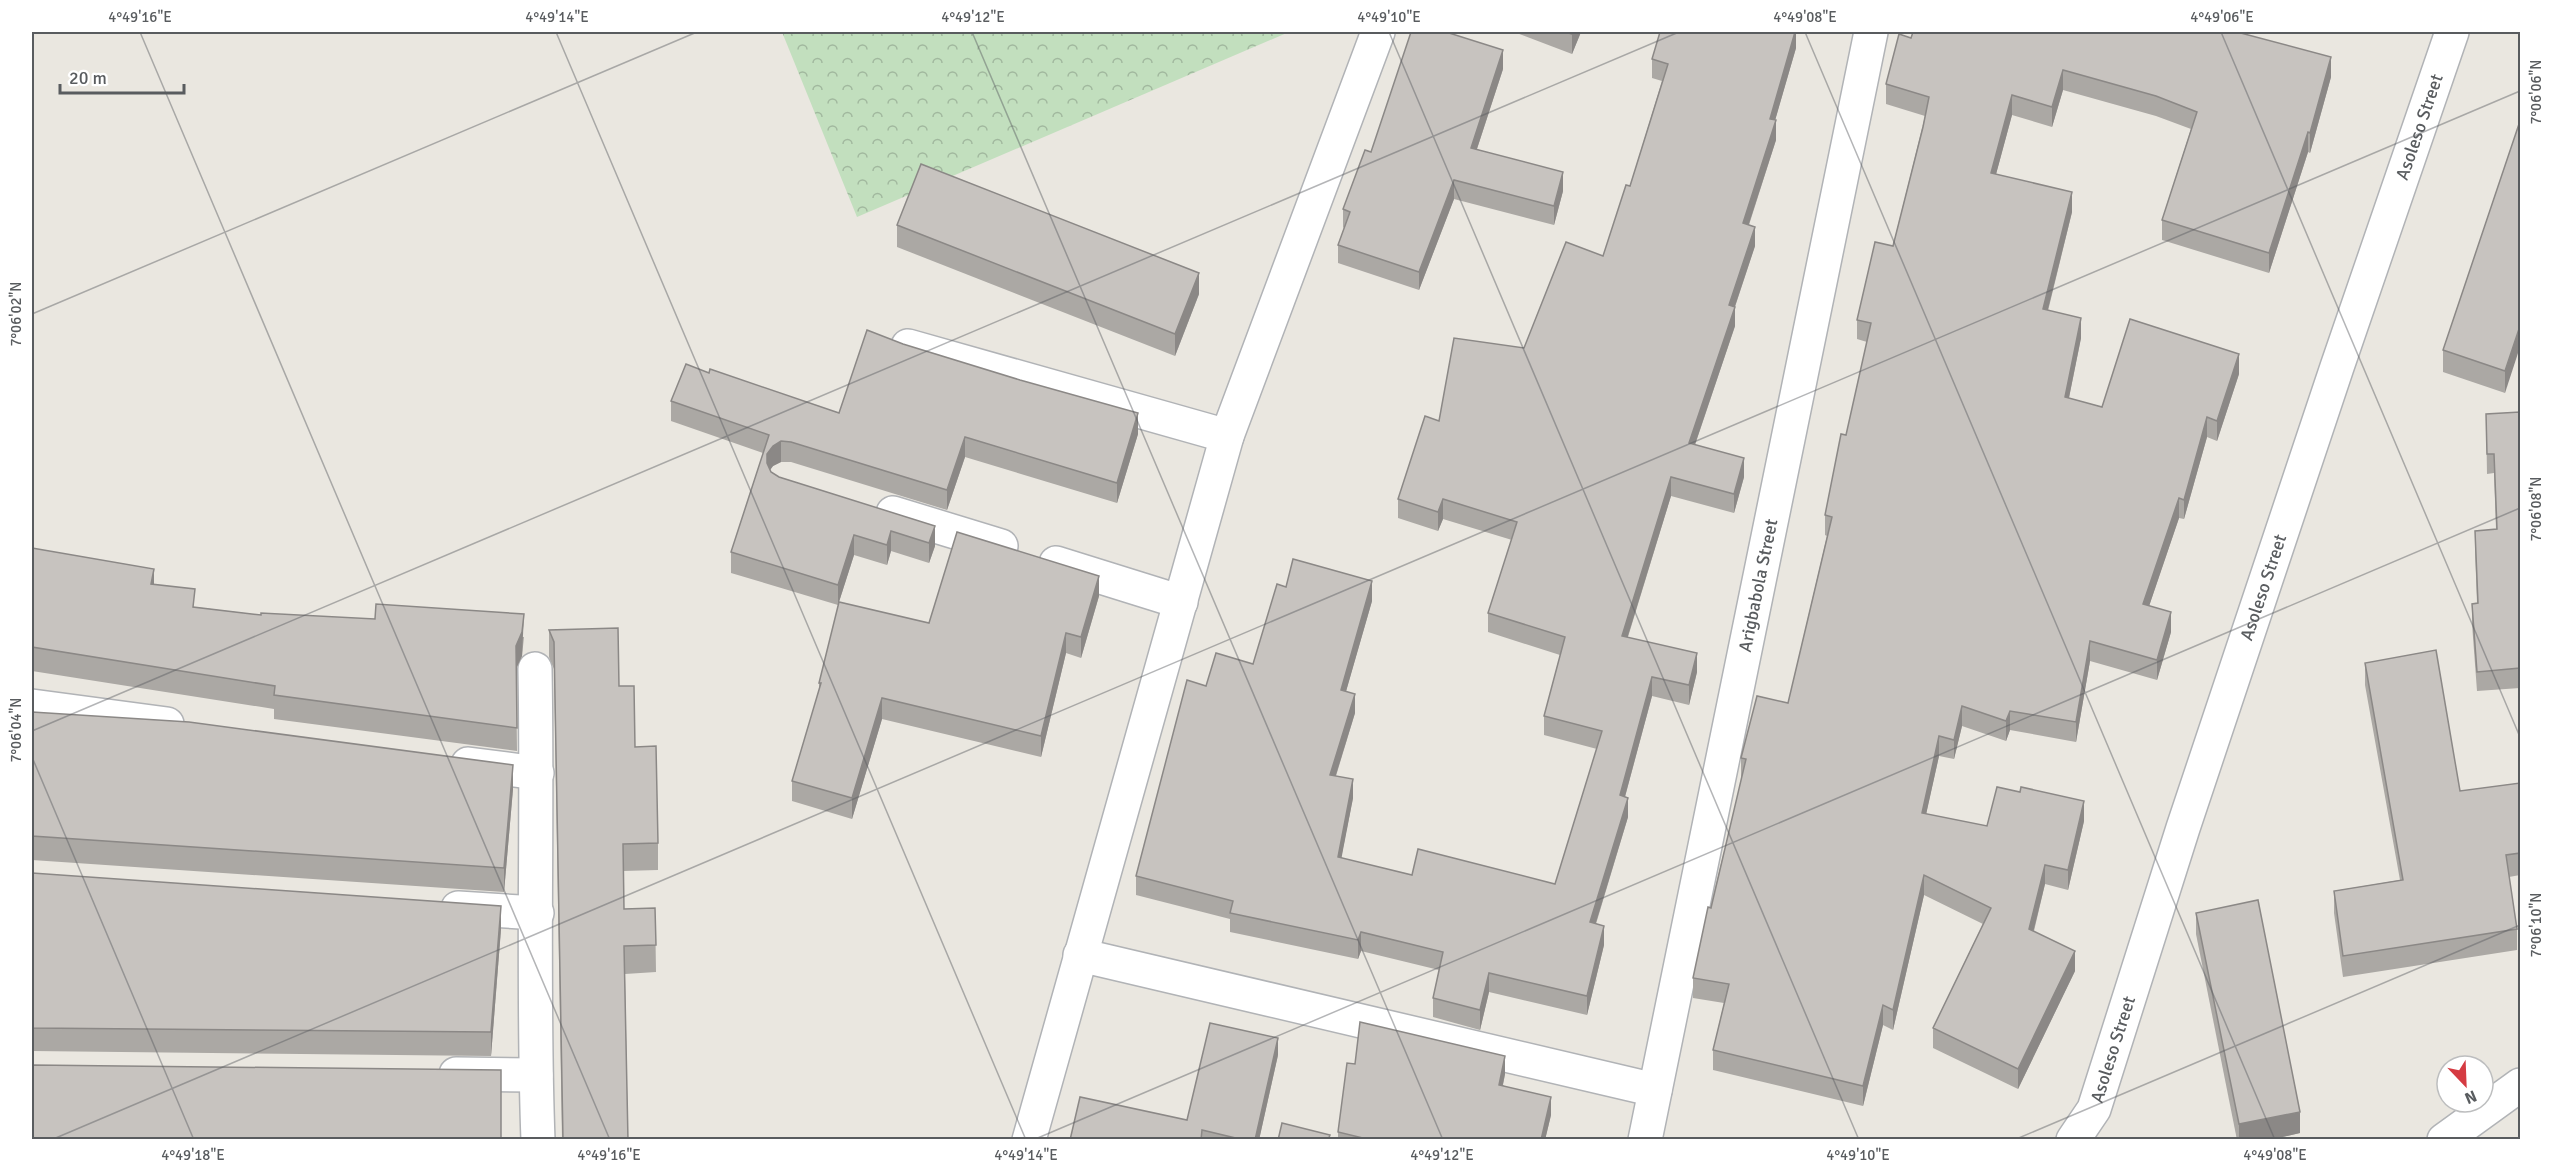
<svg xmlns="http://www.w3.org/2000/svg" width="2552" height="1171" font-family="Signika,sans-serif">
<defs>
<pattern id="forest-crowns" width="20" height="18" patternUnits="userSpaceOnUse" patternTransform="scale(1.5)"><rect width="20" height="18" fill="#c2dfbe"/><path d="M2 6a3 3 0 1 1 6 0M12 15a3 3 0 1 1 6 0" fill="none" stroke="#a1b89e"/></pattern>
</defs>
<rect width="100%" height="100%" fill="#eae7e0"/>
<polygon fill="url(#forest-crowns)" points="782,32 1289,32 857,217"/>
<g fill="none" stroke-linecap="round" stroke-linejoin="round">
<g stroke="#b1b3b6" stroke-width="36">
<g id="minor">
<polyline points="908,346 1227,436"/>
<polyline points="893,513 1001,546"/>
<polyline points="1056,563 1181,602"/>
<path d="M535 669C538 825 532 983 538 1140"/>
<polyline points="32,706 167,724"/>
<polyline points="468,764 537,773"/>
<polyline points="458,908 537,913"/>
<polyline points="1080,955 1655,1090"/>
<polyline points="456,1074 536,1075"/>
<polyline points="1029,1140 1227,436 1378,32"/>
<path id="s1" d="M1645 1140 1871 32"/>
<path id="s2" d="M2073 1140 2094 1109 2183 828 2337 367 2452 32"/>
<polyline points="2444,1140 2520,1085"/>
</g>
</g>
<use href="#minor" stroke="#fff" stroke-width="33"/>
</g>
<g fill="#aba8a4">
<polygon points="1514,32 1581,32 1572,54"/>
<polygon points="1796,32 1796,48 1775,120 1776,140 1749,225 1755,246 1735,307 1735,326 1695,445 1744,477 1734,513 1671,496 1628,637 1697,672 1689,705 1652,696 1625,797 1628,817 1596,924 1604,945 1587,1015 1489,992 1480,1030 1433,1017 1433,998 1439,970 1361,951 1358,959 1230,932 1230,919 1136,895 1136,876 1206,686 1253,664 1286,587 1372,601 1346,691 1355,713 1336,776 1353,798 1341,858 1412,875 1555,884 1597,749 1544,735 1544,716 1560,655 1488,632 1488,613 1512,540 1443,519 1438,531 1398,518 1398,499 1439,421 1524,348 1603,256 1630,186 1662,81 1652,78 1652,59"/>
<polygon points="2241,33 2331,77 2310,153 2308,152 2269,273 2162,240 2162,220 2191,129 2156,116 2063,90 2052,127 2012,115 1996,174 2072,212 2048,311 2081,338 2069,398 2102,407 2239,374 2217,441 2207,437 2184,519 2179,518 2149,606 2171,632 2157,680 2090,661 2076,742 2010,730 2006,741 1962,726 1954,759 1939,756 1926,814 1987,826 2084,821 2068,890 2045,884 2034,931 2075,971 2018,1089 1933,1048 1933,1028 1983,924 1924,895 1893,1030 1883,1025 1863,1106 1713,1070 1713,1050 1724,1003 1693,998 1693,978 1742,778 1741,778 1741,758 1788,703 1827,536 1825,535 1825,515 1846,435 1867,342 1857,339 1857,320 1893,246 1925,116 1886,104 1886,84 1911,38"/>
<polygon points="1503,69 1477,149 1563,191 1554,225 1454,199 1419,290 1338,263 1338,245 1344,228 1343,227 1343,209 1371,152"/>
<polygon points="2520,121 2505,393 2443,372 2443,350"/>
<polygon points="897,225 1199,294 1175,356 897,247"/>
<polygon points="709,373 839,413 1138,434 1117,503 965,457 947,510 791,462 781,462 773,466 770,470 771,472 779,477 935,526 935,546 929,563 891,551 887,565 854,555 838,605 731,573 731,552 763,453 671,421 671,401"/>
<polygon points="2520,412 2520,688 2477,691 2472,624 2472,604 2477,603 2475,550 2475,531 2496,529 2494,473 2487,474 2486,414"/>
<polygon points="32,548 154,584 195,607 261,615 524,637 522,656 516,669 517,751 274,719 274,709 32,671"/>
<polygon points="1099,596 1081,658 1066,653 1041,757 882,719 852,819 792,801 792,781 819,690 819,683 929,623"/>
<polygon points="549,630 619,686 658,843 658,870 623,871 624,909 655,908 656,972 625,974 628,1140 562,1140 554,669 549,657"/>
<polygon points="2365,663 2460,791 2520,783 2520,875 2509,877 2517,929 2517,950 2343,977 2334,913 2334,891 2400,880 2365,685"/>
<polygon points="32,712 513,789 504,892 32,860"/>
<polygon points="32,873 501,929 491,1056 32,1051"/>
<polygon points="2196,913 2300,1133 2269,1140 2237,1140 2196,934"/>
<polygon points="1278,1055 1259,1140 1070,1140 1187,1120"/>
<polygon points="1505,1074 1503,1085 1551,1115 1545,1140 1338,1140 1338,1132"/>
</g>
<g fill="#8b8886">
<polygon points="1573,32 1581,32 1572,54 1572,34"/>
<polygon points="1795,32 1796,32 1796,48 1770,138 1770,119"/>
<polygon points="1503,50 1503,69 1471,167 1471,148"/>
<polygon points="2331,57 2331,77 2310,153 2310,133"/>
<polygon points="2063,70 2063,90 2052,127 2052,107"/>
<polygon points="2012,95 2012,115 1991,193 1991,173"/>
<polygon points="1776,120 1776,140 1743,242 1743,223"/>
<polygon points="2308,132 2308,152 2269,273 2269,253"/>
<polygon points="1563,172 1563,191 1554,225 1554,206"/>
<polygon points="1454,180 1454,199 1419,290 1419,272"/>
<polygon points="2072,192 2072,212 2043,329 2043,309"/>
<polygon points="1755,227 1755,246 1729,324 1729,305"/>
<polygon points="1199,273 1199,294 1175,356 1175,334"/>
<polygon points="1735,307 1735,326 1689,462 1689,443"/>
<polygon points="2081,318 2081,338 2065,417 2065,397"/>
<polygon points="2520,326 2520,347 2505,393 2505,371"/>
<polygon points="2239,354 2239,374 2217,441 2217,421"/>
<polygon points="1138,413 1138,434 1117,503 1117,483"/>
<polygon points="2207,417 2207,437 2184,519 2184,500"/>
<polygon points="965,437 965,457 947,510 947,490"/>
<polygon points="781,441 781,462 773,466 767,474 767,454 773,446"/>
<polygon points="1744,458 1744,477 1734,513 1734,494"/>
<polygon points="1671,477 1671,496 1622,655 1622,636"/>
<polygon points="2179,498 2179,518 2143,624 2143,604"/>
<polygon points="1443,499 1443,519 1438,531 1438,512"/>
<polygon points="935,526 935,546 929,563 929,543"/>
<polygon points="891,531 891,551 887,565 887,545"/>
<polygon points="854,535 854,555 838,605 838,585"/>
<polygon points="154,569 154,593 151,584"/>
<polygon points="1099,576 1099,596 1081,658 1081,637"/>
<polygon points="1372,581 1372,601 1341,709 1341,690"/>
<polygon points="2171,612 2171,632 2157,680 2157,660"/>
<polygon points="524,614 522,656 516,669 516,646"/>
<polygon points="1066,633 1066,653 1041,757 1041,736"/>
<polygon points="2090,641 2090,661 2076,742 2076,722"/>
<polygon points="1697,653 1697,672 1689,705 1689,685"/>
<polygon points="1652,677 1652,696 1620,815 1620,795"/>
<polygon points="1355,694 1355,713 1330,794 1330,775"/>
<polygon points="882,698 882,719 852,819 852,798"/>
<polygon points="1962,706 1962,726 1954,759 1954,740"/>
<polygon points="2010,711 2010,730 2006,741 2006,721"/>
<polygon points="1939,736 1939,756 1922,833 1922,813"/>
<polygon points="513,765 513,789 504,892 504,868"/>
<polygon points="1353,779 1353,798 1338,876 1338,857"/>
<polygon points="1628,798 1628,817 1590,942 1590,922"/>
<polygon points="2084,801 2084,821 2068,890 2068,870"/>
<polygon points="2045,865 2045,884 2029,949 2029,929"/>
<polygon points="1924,875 1924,895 1893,1030 1893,1010"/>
<polygon points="501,906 501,929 491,1056 491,1032"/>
<polygon points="1604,926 1604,945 1587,1015 1587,996"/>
<polygon points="1361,932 1361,951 1358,959 1358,940"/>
<polygon points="2075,951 2075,971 2018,1089 2018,1069"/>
<polygon points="1489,973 1489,992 1480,1030 1480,1010"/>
<polygon points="1883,1005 1883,1025 1863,1106 1863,1086"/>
<polygon points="1278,1038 1278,1055 1259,1140 1255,1140"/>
<polygon points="1505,1056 1505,1074 1499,1103 1499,1085"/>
<polygon points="1551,1097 1551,1115 1545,1140 1541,1140"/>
<polygon points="2300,1112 2300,1133 2269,1140 2239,1140 2239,1124"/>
</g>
<g fill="#c7c3bf" stroke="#8b8886" stroke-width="1.5">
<polygon points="1411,32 1446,32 1503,50 1471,148 1563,172 1554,206 1454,180 1419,272 1338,245 1350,212 1343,209 1365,150 1371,152"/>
<polygon points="1565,32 1573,32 1572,34"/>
<polygon points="1660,32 1795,32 1770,119 1776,120 1743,223 1755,227 1729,305 1735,307 1689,443 1744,458 1734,494 1671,477 1622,636 1697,653 1689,685 1652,677 1620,795 1628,798 1590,922 1604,926 1587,996 1489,973 1480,1010 1433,998 1443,952 1361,932 1358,940 1230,913 1233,901 1136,876 1187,680 1206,686 1216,653 1253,664 1277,584 1286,587 1293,559 1372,581 1341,690 1355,694 1330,775 1353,779 1338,857 1412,875 1418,849 1555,884 1602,731 1544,716 1565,637 1488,613 1517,522 1443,499 1438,512 1398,499 1425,416 1439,421 1454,338 1524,348 1566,242 1603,256 1626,185 1630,186 1668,64 1652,59"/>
<polygon points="1913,32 2237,32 2331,57 2310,133 2308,132 2269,253 2162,220 2197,112 2156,96 2063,70 2052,107 2012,95 1991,173 2072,192 2043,309 2081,318 2065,397 2102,407 2130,319 2239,354 2217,421 2207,417 2184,500 2179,498 2143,604 2171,612 2157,660 2090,641 2076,722 2010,711 2006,721 1962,706 1954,740 1939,736 1922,813 1987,826 1997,787 2020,792 2021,787 2084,801 2068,870 2045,865 2029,929 2075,951 2018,1069 1933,1028 1991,908 1924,875 1893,1010 1883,1005 1863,1086 1713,1050 1729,984 1693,978 1708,907 1711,908 1746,759 1741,758 1757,696 1788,703 1832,517 1825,515 1841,434 1846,435 1871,323 1857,320 1875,242 1893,246 1923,127 1929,97 1886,84 1899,34 1911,38"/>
<polygon points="2520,121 2520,326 2505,371 2443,350"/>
<polygon points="921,164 1199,273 1175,334 897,225"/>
<polygon points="867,330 903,344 1020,380 1138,413 1117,483 965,437 947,490 791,442 781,441 773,446 767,454 767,463 771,472 779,477 935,526 929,543 891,531 887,545 854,535 838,585 731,552 769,435 671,401 686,364 709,373 710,369 839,413"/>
<polygon points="2520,412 2520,668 2477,672 2472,604 2478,603 2475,531 2497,529 2494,454 2487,454 2486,414"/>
<polygon points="957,532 1099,576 1081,637 1066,633 1041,736 882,698 852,798 792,781 821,683 819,683 839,602 929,623"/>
<polygon points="32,548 154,569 151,584 195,589 193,607 261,615 261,613 375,619 376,604 524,614 522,632 516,646 517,728 274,695 275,686 32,647"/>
<polygon points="618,628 619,686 634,686 635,747 656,746 658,843 623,844 624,909 655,908 656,945 624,946 628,1140 563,1140 554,642 549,630"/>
<polygon points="2436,650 2460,791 2520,783 2520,853 2506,855 2517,929 2343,956 2334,891 2403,880 2365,663"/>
<polygon points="32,712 189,722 513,765 504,868 32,836"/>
<polygon points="32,873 501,906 491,1032 32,1028"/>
<polygon points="2258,900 2300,1112 2239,1124 2196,913"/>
<polygon points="1360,1022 1505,1056 1499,1085 1551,1097 1541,1140 1371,1140 1338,1132 1347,1063 1355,1064"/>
<polygon points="1210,1023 1278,1038 1255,1140 1244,1140 1202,1130 1201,1140 1070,1140 1080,1097 1187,1120"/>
<polygon points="32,1065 501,1070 501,1140 32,1140"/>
<polygon points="1282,1123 1330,1135 1328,1140 1278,1140"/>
</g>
<path fill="none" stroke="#595c5f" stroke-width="1.5" stroke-opacity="0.45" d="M140 32 610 1140M556 32 1026 1140M972 32 1443 1140M1389 32 1859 1140M1805 32 2275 1140M2221 32 2520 737M32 314 697 32M32 731 1679 32M32 757 194 1140M51 1140 2520 91M1033 1140 2520 508M2014 1140 2520 925"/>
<g text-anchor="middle" stroke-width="5" stroke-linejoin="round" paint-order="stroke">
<g font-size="18" fill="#595c5f" stroke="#fff">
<text dy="6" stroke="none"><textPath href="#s2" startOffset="1072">Asoleso Street</textPath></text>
<text dy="6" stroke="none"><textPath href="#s1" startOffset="566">Arigbabola Street</textPath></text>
<text dy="6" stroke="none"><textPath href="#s2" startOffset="586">Asoleso Street</textPath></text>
<text dy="6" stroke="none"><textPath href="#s2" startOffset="100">Asoleso Street</textPath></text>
</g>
</g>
<rect width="2552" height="1171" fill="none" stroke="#ffffff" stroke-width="66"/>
<g transform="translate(2465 1084) rotate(157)"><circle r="28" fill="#ffffff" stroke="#bdbebf" stroke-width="1.5"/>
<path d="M0-4.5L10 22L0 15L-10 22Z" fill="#d53b42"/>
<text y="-9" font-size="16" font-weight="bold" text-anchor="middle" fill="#595c5f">N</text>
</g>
<path d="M60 84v9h124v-9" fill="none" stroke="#595c5f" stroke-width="3"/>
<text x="69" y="84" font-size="18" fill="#595c5f" stroke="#ffffff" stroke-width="4.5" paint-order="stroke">20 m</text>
<rect x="33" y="33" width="2486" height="1105" fill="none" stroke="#595c5f" stroke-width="2"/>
<g font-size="15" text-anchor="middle" fill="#595c5f">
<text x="140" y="22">4°49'16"E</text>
<text x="557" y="22">4°49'14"E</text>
<text x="973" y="22">4°49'12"E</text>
<text x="1389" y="22">4°49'10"E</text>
<text x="1805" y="22">4°49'08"E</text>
<text x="2222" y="22">4°49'06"E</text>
<text transform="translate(2536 92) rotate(-90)" y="5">7°06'06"N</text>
<text transform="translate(16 314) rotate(-90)" y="5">7°06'02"N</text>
<text transform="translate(2536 509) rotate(-90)" y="5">7°06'08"N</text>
<text transform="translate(16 730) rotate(-90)" y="5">7°06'04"N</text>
<text transform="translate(2536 925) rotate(-90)" y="5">7°06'10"N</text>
<text x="193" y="1160">4°49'18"E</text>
<text x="609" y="1160">4°49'16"E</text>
<text x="1026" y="1160">4°49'14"E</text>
<text x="1442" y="1160">4°49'12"E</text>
<text x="1858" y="1160">4°49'10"E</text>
<text x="2275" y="1160">4°49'08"E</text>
</g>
</svg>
